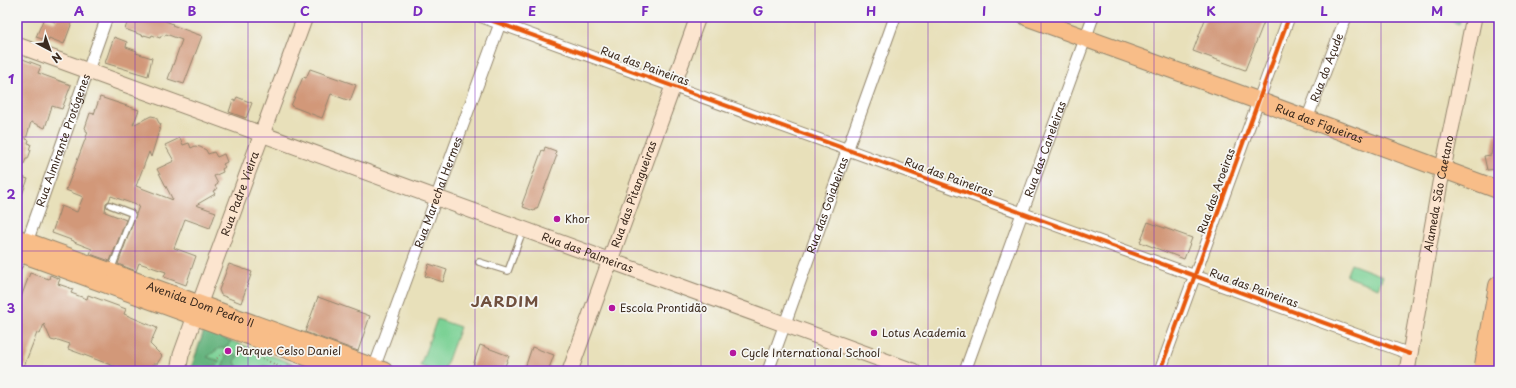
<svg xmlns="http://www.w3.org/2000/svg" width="1516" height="388" font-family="'Playpen Sans',sans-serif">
<rect width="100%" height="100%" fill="#f6f6f2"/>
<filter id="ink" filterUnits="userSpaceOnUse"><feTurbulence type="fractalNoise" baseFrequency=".025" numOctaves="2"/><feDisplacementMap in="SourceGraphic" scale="8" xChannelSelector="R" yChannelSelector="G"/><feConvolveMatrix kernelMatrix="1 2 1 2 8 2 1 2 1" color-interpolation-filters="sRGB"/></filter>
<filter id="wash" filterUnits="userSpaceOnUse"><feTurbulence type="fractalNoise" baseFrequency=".012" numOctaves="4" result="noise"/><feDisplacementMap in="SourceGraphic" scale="16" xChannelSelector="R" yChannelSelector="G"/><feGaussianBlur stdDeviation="0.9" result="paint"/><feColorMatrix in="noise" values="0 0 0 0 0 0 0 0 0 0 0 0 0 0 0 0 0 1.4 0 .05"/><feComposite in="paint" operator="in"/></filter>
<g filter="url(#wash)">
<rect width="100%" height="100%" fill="#e8e0ba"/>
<g fill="#7cd195" stroke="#5c7e5a">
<polygon points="1439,17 1461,17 1459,24"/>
<polygon points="1351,264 1383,276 1378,288 1346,276"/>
<polygon points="437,319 460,327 444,371 435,371 420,366"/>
<polygon points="204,331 313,371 190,371"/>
</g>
<g fill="#65b37e" stroke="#506e4e">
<polygon points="204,331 231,341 227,347 218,349 207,357 220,361 215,371 190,371"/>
<polygon points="233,354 238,355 235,362 238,368 236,371 221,371 226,356"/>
<polygon points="288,362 313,371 284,371"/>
<polygon points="263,366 277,368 279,371 257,371"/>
</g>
<g id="blocks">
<g fill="#d29879">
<polygon points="57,17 74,17 64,44 49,38 48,41 36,37 44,18 55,22"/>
<polygon points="135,17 156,17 173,24 172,25 202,36 184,84 168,79 182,40 166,34 165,36 162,35 160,38 152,35 151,37 144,35 144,36 125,29 129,18 134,19"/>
<polygon points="1206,17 1266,17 1245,70 1193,51"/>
<polygon points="114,37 127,42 126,47 137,51 136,53 152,58 148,76 105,63"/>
<polygon points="20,58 41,66 38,73 71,85 62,109 52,106 45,128 31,122 26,139 29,140 28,143 31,144 29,150 31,150 28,159 26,159 19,176 28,179 18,205 17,205 17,67"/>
<polygon points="310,69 356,85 350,101 331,94 322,118 291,106 303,77 306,78"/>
<polygon points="100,97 139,110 133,125 151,116 156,117 159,123 161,124 151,157 149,152 136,186 173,200 157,169 174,161 165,145 180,138 183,145 189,143 191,148 195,146 200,147 206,150 208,154 214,152 217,157 224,154 227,162 223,164 225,167 222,169 223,172 214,176 218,184 215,186 217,189 213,191 215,194 196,205 216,212 210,228 185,219 174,248 196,256 186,285 164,277 166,272 139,263 136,271 118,264 139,206 111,196 109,201 106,203 105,212 126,220 110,261 90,254 92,249 74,242 74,241 52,233 61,206 77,212 83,197 66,190 88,132 86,131 86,129 85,128 90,113 94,114"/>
<polygon points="237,97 252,103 246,118 229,112 233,100 235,101"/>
<polygon points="1495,133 1499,134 1499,169 1487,170 1484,156 1491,155"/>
<polygon points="545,147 556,151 555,154 557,155 537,209 535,209 534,211 523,207 524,205 522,204 542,150 544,151"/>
<polygon points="1148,222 1192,238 1184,259 1140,242"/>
<polygon points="229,264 252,272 241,303 221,295 219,290"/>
<polygon points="429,264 447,270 443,282 425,276"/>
<polygon points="30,273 49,279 50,275 60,279 58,284 73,289 71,293 87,299 88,295 126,309 124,314 157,328 150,344 162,356 157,364 153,364 149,371 127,371 68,349 70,344 58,340 55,341 51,340 44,324 40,334 37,333 22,371 17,371 17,299 20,300"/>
<polygon points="318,297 370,316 358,351 305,332"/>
<polygon points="480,345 509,356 503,371 471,371"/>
<polygon points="532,347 554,355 548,371 524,371"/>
</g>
</g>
</g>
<g filter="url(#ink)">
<use href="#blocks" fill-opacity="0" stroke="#92856c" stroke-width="1"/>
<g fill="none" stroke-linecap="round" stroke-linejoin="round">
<g stroke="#92856c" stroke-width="8">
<g id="lane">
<polyline points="110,205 131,213 132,215 111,270"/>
<polyline points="479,262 508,271 523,230"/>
</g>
</g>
<g stroke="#92856c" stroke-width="13">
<g id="street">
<polyline points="482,17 1410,354"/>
<path id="s1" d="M1307 119 1346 17"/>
<path id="s2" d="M17 264 27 242 107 17"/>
<path id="s3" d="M374 368 502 18"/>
<path id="s4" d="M768 371 895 17"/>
<path id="s5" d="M965 371 1093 17"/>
<polyline points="1160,371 1289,17"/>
</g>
</g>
<g stroke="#92856c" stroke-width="17">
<g id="secondary">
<path id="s6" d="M17 45 913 371"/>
<path id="s7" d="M178 371 181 355 195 316 305 17"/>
<path id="s8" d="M570 371 698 17"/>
<path id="s9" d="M1407 371 1440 183 1474 17"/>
</g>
</g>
<g stroke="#92856c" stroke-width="19">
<g id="primary">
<path id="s10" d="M1027 17 1259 101 1499 190"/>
<path id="s11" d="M17 238 384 371"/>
<polyline points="17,252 346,371"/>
</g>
</g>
<g stroke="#92856c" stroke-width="22">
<polyline id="highway" points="1484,371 1499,286"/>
</g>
<path stroke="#92856c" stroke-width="2" stroke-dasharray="1 3" stroke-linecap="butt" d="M207 371C229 333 260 359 289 371"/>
<use href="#lane" stroke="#fff" stroke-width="5.5"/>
<use href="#street" stroke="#fff" stroke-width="11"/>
<use href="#secondary" stroke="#fce5cf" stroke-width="15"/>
<use href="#primary" stroke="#f8bd88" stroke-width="17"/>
<use href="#highway" stroke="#f8bd88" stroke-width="20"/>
<g stroke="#f6f6f2" stroke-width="6">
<g id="cycleway">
<polyline points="482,17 1410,354"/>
<polyline points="1160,371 1289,17"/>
</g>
</g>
<use href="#cycleway" stroke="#e8590c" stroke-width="4"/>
</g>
</g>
<path fill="none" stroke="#7b2cbf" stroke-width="1" stroke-opacity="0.55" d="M135 17V371M248 17V371M362 17V371M475 17V371M588 17V371M701 17V371M815 17V371M928 17V371M1041 17V371M1154 17V371M1268 17V371M1381 17V371M17 137H1499M17 251H1499"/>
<g fill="#b5179e" stroke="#f6f6f2" stroke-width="1.5">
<circle cx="557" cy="219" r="4"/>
<circle cx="612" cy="308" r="4"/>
<circle cx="874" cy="333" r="4"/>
<circle cx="228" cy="351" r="4"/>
<circle cx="733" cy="353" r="4"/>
</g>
<g text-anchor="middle" stroke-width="3.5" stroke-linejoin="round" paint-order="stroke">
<g font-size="11" fill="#3b2a1e" stroke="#f6f6f2">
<text transform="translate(645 66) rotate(20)" y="4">Rua das Paineiras</text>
<text dy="4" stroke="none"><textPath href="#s1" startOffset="55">Rua do Açude</textPath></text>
<text dy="4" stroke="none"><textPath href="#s10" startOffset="311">Rua das Figueiras</textPath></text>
<text dy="4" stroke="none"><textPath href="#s2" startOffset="132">Rua Almirante Protógenes</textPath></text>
<text dy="4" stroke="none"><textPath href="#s5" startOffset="236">Rua das Caneleiras</textPath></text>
<text transform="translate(949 177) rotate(20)" y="4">Rua das Paineiras</text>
<text transform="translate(1216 191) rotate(-70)" y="4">Rua das Aroeiras</text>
<text dy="4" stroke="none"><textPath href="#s3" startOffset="187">Rua Marechal Hermes</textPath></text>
<text dy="4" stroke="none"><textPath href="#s7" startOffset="188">Rua Padre Vieira</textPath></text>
<text dy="4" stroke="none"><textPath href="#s8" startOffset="188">Rua das Pitangueiras</textPath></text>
<text dy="4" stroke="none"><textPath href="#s9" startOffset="180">Alameda São Caetano</textPath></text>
<text dy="4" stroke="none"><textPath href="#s4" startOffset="176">Rua das Goiabeiras</textPath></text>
<text dy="4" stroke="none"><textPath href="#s6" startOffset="607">Rua das Palmeiras</textPath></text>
<text transform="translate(1254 288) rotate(20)" y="4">Rua das Paineiras</text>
<text dy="4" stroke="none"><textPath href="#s11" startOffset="195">Avenida Dom Pedro II</textPath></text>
</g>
<g font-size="11" fill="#3b2a1e" stroke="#f6f6f2" text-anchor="start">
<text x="565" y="223">Khor</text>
<text x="620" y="312">Escola Prontidão</text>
<text x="882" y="337">Lotus Academia</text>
<text x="236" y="355">Parque Celso Daniel</text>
<text x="741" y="357">Cycle International School</text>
</g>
<g font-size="15" font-weight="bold" letter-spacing="1" fill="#70503e" stroke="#f6f6f2">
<text x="505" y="307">JARDIM</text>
</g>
</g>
<rect width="1516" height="388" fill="none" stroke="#f6f6f2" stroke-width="44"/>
<g transform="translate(50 50) rotate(139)" stroke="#f6f6f2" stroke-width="3" paint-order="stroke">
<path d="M0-3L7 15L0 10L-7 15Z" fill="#3b2a1e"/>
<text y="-6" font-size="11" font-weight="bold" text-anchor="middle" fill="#3b2a1e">N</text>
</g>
<rect x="22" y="22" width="1472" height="344" fill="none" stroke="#7b2cbf" stroke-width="1.5"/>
<g font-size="13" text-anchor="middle" font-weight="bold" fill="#7b2cbf">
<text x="79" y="16">A</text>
<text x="192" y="16">B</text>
<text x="305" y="16">C</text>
<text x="418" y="16">D</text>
<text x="532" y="16">E</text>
<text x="645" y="16">F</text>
<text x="758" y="16">G</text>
<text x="871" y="16">H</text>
<text x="984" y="16">I</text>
<text x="1098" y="16">J</text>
<text x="1211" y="16">K</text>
<text x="1324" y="16">L</text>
<text x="1437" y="16">M</text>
<text x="11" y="84">1</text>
<text x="11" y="199">2</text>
<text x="11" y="313">3</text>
</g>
</svg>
